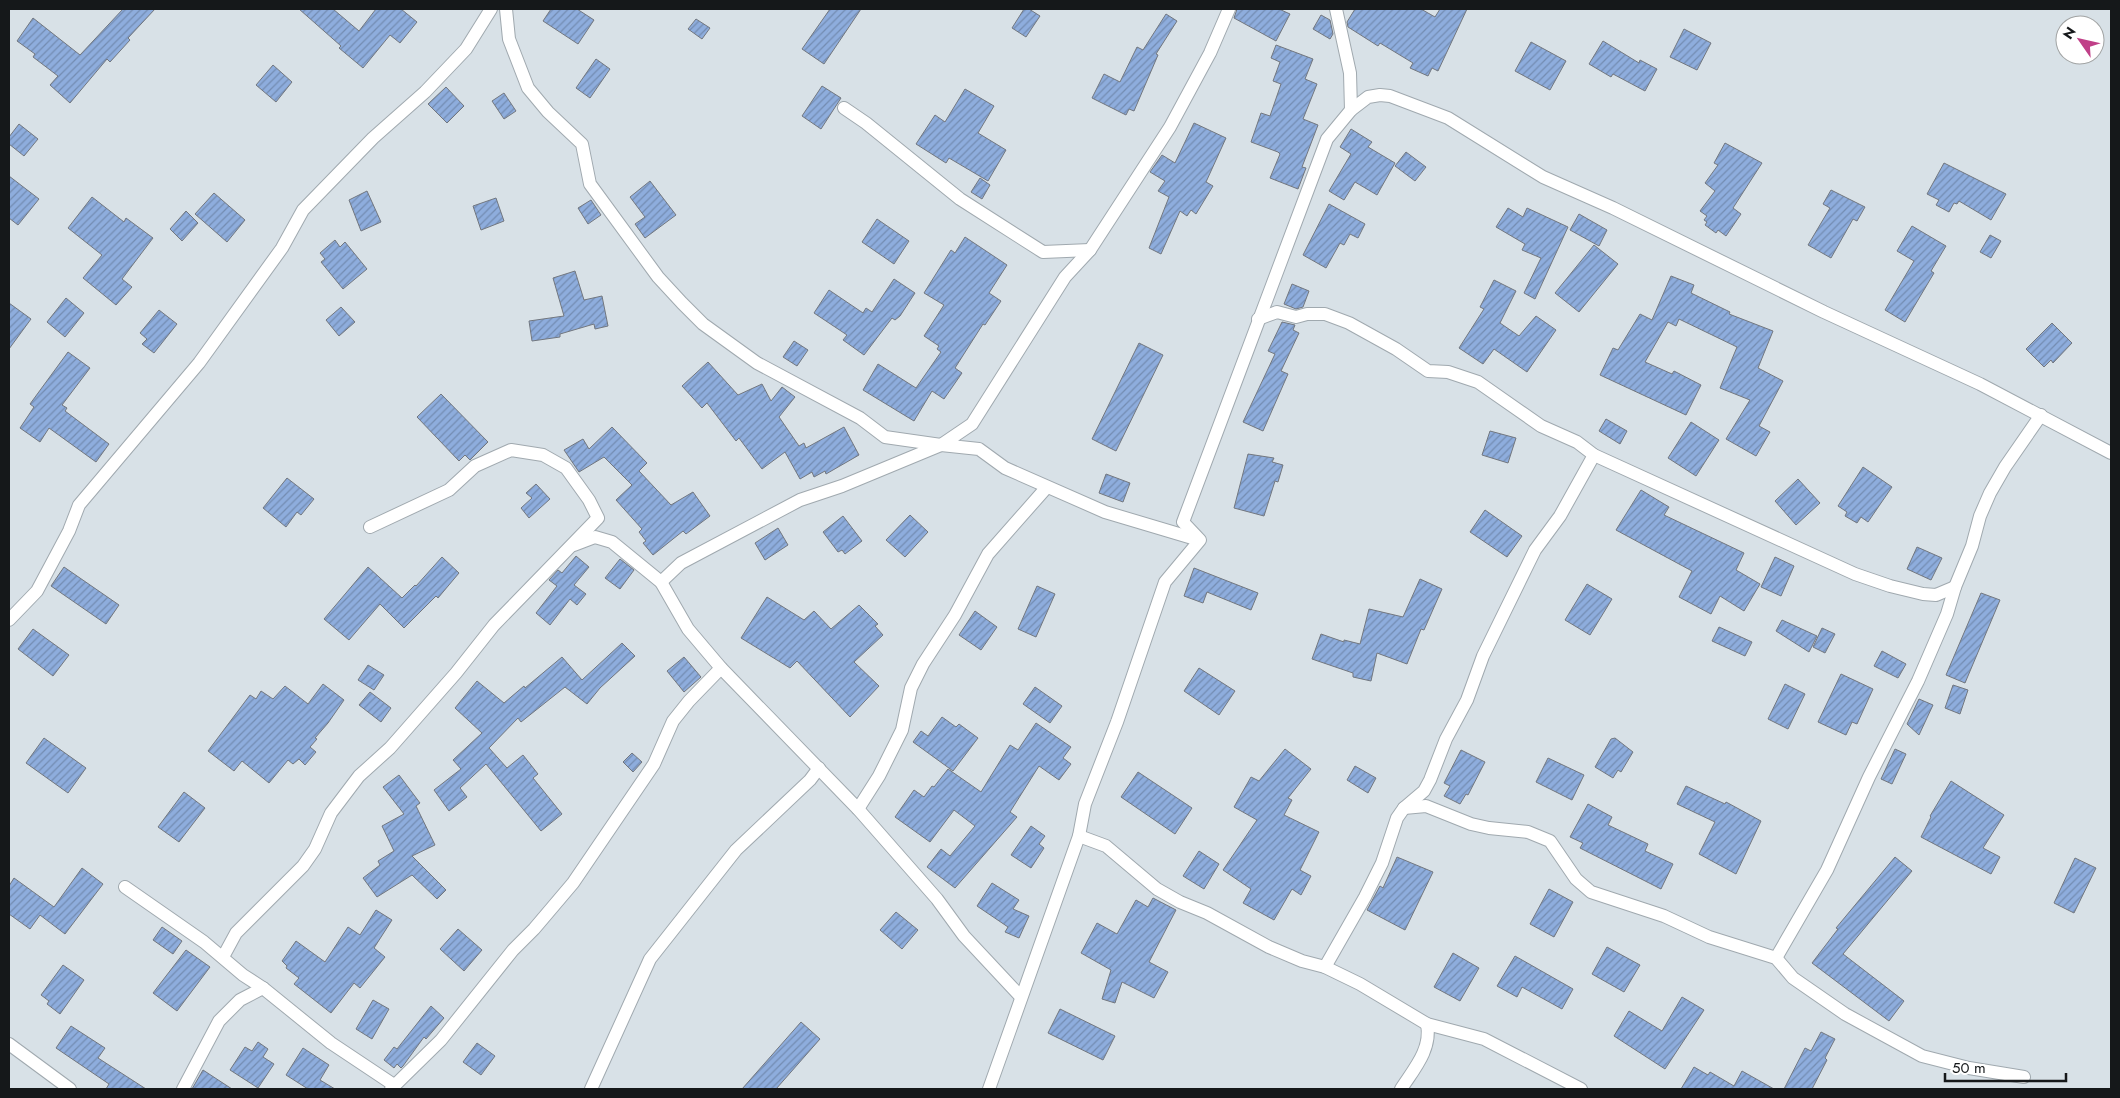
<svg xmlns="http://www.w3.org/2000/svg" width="2120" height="1098" font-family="Jost,sans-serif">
<defs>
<pattern id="building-hatch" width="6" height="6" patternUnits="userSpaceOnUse" patternTransform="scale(1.25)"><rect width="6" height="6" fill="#8eaddd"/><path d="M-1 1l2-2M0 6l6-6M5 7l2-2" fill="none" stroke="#738cb2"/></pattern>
</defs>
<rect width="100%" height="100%" fill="#d8e1e7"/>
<g fill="url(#building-hatch)" stroke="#72777f">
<polygon points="123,9 155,9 128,38 130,40 110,62 107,59 70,103 50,85 58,76 33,57 35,54 17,41 33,18 80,55"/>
<polygon points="299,9 333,9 359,31 376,9 401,9 417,22 400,43 390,35 363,68 339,48 341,46"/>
<polygon points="551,9 577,9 594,20 578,44 543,21"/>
<polygon points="830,9 861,9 824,64 802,49"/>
<polygon points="1024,9 1029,9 1040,16 1026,37 1012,28"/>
<polygon points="1237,9 1279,9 1290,14 1276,41 1234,18"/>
<polygon points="1355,9 1421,9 1435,17 1440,9 1467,9 1438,71 1432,68 1428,76 1410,68 1413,63 1380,43 1378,46 1348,27 1347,22"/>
<polygon points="1166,14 1177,21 1156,54 1158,55 1134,111 1129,109 1126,115 1092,98 1104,74 1120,82 1137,47 1143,50"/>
<polygon points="1321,15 1330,20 1333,34 1330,39 1313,29"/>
<polygon points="696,19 710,28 702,39 688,29"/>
<polygon points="1684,29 1711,43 1697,70 1670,57"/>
<polygon points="1603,41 1639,63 1640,60 1657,69 1645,91 1613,74 1611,77 1589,64"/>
<polygon points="1531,42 1566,61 1550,90 1515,71"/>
<polygon points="1276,45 1313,59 1305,79 1317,84 1303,119 1318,125 1302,167 1306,168 1298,189 1270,178 1280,154 1278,152 1251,142 1261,113 1270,116 1281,84 1273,81 1280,62 1271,58"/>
<polygon points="596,59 610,69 590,98 576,88"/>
<polygon points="273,65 292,82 276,102 256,85"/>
<polygon points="822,86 841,98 821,129 802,116"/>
<polygon points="446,87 464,106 447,123 428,104"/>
<polygon points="965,89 994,106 978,133 1006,150 988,181 949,158 946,163 916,144 935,115 945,122"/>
<polygon points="504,93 516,111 504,119 492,101"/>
<polygon points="1194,123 1226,138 1206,182 1213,186 1196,214 1191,210 1187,216 1180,211 1161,254 1149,248 1169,197 1158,191 1165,181 1150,172 1162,155 1175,163"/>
<polygon points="19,124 38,139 24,156 9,144 9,137"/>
<polygon points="1351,129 1372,142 1368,147 1395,163 1377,195 1355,182 1344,200 1329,191 1351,154 1340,147"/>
<polygon points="1725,143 1762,163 1733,208 1741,214 1726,236 1718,230 1716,233 1705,225 1707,222 1704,220 1707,216 1700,211 1715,191 1705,183 1718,165 1714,163"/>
<polygon points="1406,152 1426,167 1415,181 1395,166"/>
<polygon points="1944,163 2006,194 1991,220 1959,201 1957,204 1954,203 1949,212 1936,205 1939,200 1927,194"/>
<polygon points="9,176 39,199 18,225 9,218"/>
<polygon points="980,178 990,185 982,199 971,192"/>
<polygon points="650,181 676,215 645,238 635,224 645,217 630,197"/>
<polygon points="1831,190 1865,207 1857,221 1853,219 1831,258 1808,245 1830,208 1823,204"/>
<polygon points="367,191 381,222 361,231 349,200"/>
<polygon points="214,193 245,220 227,242 195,214"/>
<polygon points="92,197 124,222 126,218 153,238 122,279 132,287 116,305 83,278 102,255 68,228"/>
<polygon points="496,198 504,221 481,230 473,206"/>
<polygon points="591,200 601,215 588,224 578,208"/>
<polygon points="1329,204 1365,224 1358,238 1350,234 1344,245 1340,243 1326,268 1303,255"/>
<polygon points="1508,208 1523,217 1527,208 1568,227 1535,299 1524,293 1541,258 1522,250 1525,244 1496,227"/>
<polygon points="186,211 198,223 182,241 170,229"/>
<polygon points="1579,214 1607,230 1599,246 1570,230"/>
<polygon points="877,219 909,241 894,264 862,242"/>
<polygon points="1912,226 1946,246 1931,271 1934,273 1905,322 1885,310 1914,261 1897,251"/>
<polygon points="1990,235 2001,241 1991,258 1980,252"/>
<polygon points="965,237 1007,265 989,293 1001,301 985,325 983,324 955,368 962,373 944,399 932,391 914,421 863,390 878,364 916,388 941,352 937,349 939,346 924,336 944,305 924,293 951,250 955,253"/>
<polygon points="335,240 340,247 345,242 367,269 343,289 321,262 325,259 320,253"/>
<polygon points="1594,245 1618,264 1579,312 1555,293"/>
<polygon points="575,271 584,300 602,296 608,326 595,329 594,324 560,334 560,337 532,341 529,321 564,316 553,278"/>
<polygon points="1671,276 1694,285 1691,293 1730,312 1729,314 1773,331 1758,368 1783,381 1759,426 1770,432 1756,456 1726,439 1750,400 1720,388 1737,347 1679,319 1676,326 1668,322 1645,362 1672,374 1674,371 1701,385 1686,415 1600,375 1613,348 1618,350 1640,314 1652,320"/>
<polygon points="894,279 915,293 900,316 895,320 892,318 864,355 843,340 847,335 814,313 829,290 863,313 866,308 872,312"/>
<polygon points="1494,280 1516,291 1500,323 1519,336 1536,316 1556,330 1527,372 1494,349 1483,364 1459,348 1484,309 1480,307"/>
<polygon points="1292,284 1309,291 1303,307 1296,309 1284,304"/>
<polygon points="66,298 84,313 65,337 47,322"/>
<polygon points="9,303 31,319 9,349"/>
<polygon points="341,307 355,322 339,336 326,320"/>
<polygon points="159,310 177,324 154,353 142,344 147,339 140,333"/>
<polygon points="1282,322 1295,325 1293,330 1299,333 1281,371 1288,374 1263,431 1243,422 1275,354 1268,351"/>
<polygon points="2052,323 2072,343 2053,363 2051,360 2044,367 2026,349"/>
<polygon points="794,341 808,350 797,366 783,357"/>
<polygon points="1139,343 1163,355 1116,451 1092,439"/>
<polygon points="68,352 90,368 62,405 67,408 65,411 109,444 96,462 49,428 40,442 20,428 34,407 30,404"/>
<polygon points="708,362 738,395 762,384 771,401 782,387 795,397 779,417 799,446 804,443 806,448 844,427 859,455 826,474 825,471 814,477 812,472 800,479 785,452 762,469 739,438 736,441 707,403 702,408 682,386"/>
<polygon points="441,394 488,442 470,460 465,455 459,461 417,417"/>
<polygon points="1606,419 1627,431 1620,444 1599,431"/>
<polygon points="1691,422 1719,440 1696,476 1668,458"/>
<polygon points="612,427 647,463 639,471 671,505 693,492 710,516 686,534 683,531 653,555 643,543 646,541 639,532 642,529 616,500 632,485 604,457 579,472 564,450 583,439 589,449"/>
<polygon points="1490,431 1516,438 1508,463 1482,455"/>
<polygon points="1248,454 1274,458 1272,462 1283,465 1278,482 1275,481 1264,516 1234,508"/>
<polygon points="1863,467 1892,487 1868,522 1861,517 1857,523 1845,516 1847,512 1838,506"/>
<polygon points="1106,474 1130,483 1123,502 1099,493"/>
<polygon points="287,478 314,499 301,515 297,512 286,527 263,508"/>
<polygon points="1798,479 1820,503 1796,525 1775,501"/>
<polygon points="536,484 550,499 529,518 521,508 532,498 526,493"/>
<polygon points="1641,490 1669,507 1664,515 1744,553 1736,570 1760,584 1744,611 1720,596 1711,614 1679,597 1692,571 1616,530"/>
<polygon points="1485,510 1522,536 1507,557 1470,532"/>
<polygon points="910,515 928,532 905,557 886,540"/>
<polygon points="843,516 862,541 845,554 842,550 838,552 823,532"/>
<polygon points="778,528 788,545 765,560 755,543"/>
<polygon points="1917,547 1942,558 1931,580 1907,569"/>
<polygon points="576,556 589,567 574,585 586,594 577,605 570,599 550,625 536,613 557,586 549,580 558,570 562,573"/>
<polygon points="442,557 459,573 438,598 436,596 404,628 380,604 349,640 324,619 368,567 402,598 415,585 416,586"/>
<polygon points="1775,557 1794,566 1781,596 1761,587"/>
<polygon points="620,559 634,570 620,589 605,578"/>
<polygon points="64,567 119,605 106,624 51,586"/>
<polygon points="1194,568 1258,593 1251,610 1207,592 1203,603 1184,596"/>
<polygon points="1420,579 1442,589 1424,630 1421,629 1407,664 1377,653 1371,681 1353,677 1353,673 1312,659 1321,634 1344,642 1344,640 1360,644 1369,609 1403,617"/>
<polygon points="1587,584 1612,599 1590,635 1565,620"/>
<polygon points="1037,586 1055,594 1036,637 1018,629"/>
<polygon points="1981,593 2000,600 1965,683 1946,675"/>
<polygon points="767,597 804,620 814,611 831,629 859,605 878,624 875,626 883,635 854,662 879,686 850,717 797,661 790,668 741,638"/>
<polygon points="975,611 997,627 981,650 959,635"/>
<polygon points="1782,620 1817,636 1809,652 1776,631"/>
<polygon points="1719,627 1752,642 1745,656 1712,641"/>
<polygon points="1822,628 1835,634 1825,653 1813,647"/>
<polygon points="33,629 69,655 53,676 18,649"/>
<polygon points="622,643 635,656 600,688 587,704 565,687 521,722 518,718 489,748 507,768 523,755 538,774 533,778 562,814 541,831 486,764 460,788 467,797 449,811 434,790 461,769 453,760 482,733 455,708 477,681 504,703 524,686 525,688 562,657 582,680"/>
<polygon points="1882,651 1906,664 1898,678 1874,666"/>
<polygon points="684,657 701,677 684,692 667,671"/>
<polygon points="368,665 384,675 374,690 358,680"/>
<polygon points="1199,668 1235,691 1219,715 1184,691"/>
<polygon points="1841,674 1873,689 1857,724 1852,722 1846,735 1818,722"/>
<polygon points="323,684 344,700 328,723 315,738 317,739 310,747 316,752 305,765 299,759 293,764 288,760 269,783 242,761 234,771 208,751 250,695 256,699 261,691 273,699 285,686 308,704"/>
<polygon points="1785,684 1805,694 1788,729 1768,719"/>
<polygon points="1953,685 1968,690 1960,714 1945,708"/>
<polygon points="1035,687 1062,706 1050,723 1023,704"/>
<polygon points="370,692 391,708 381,722 359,705"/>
<polygon points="1919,699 1933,705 1919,735 1907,724"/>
<polygon points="942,717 956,727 959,724 978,738 953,771 913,742 921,731 928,736"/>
<polygon points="1036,723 1071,747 1063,758 1071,764 1059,780 1039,766 1010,812 1017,817 955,888 927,867 941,849 950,856 975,826 954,810 930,842 895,817 914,790 924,797 932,786 934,787 948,769 981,792 1010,745 1018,750"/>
<polygon points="44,738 86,768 68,793 26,763"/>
<polygon points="1615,738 1633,752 1621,772 1618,770 1613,778 1595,767 1611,739"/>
<polygon points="1285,749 1311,769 1288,798 1292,800 1284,815 1319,832 1300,870 1311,876 1301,895 1292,889 1274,920 1243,903 1251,889 1223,870 1257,820 1234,807 1251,777 1259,781"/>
<polygon points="1895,749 1906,754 1892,784 1881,779"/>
<polygon points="1461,750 1485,762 1468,795 1466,794 1460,804 1444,796 1450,786 1444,783"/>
<polygon points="632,753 642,762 633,772 623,762"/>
<polygon points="1548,758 1584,775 1572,800 1536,782"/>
<polygon points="1355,766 1376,778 1368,793 1347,780"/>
<polygon points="1138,772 1192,808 1175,834 1121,797"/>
<polygon points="399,775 420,803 416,806 435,845 412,856 446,890 437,899 412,875 377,897 363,878 380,865 378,861 394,851 382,826 404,814 383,787"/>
<polygon points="1951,781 2004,815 1983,848 2000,857 1991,874 1921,837 1931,817 1930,816"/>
<polygon points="1686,786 1725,804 1726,802 1761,821 1736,874 1699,854 1715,822 1677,804"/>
<polygon points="184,792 205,808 179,842 158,827"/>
<polygon points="1588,804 1612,817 1608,825 1648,844 1645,851 1673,864 1661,889 1580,848 1583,843 1570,837"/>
<polygon points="1031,826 1045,836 1039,844 1044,848 1031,868 1011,855"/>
<polygon points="1199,851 1219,864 1204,889 1183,876"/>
<polygon points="1397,857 1433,872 1405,930 1367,910 1380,886 1383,888"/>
<polygon points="1895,857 1912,871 1843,954 1904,1001 1889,1021 1812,963 1838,929 1836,928"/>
<polygon points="2075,858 2096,868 2074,913 2054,903"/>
<polygon points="82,868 103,884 65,934 40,915 30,929 9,914 9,886 14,878 54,907"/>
<polygon points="992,883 1019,900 1013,909 1029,916 1019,938 1005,932 1008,927 977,906"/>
<polygon points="1549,889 1573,902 1554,937 1530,924"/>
<polygon points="1153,898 1176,910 1149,962 1168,972 1154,998 1122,982 1115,1003 1102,999 1111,970 1081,953 1097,923 1117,934 1136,900 1148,907"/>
<polygon points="376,910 392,920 374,948 385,957 360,988 354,983 331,1013 294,984 299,978 286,968 287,966 282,961 296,941 325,962 348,927 360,935"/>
<polygon points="896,912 918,930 902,949 880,930"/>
<polygon points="162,927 182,941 173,954 153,940"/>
<polygon points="458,929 482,950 464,971 440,949"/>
<polygon points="1607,947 1640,965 1624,992 1592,974"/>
<polygon points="186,950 210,967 177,1011 153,993"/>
<polygon points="1453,953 1479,968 1460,1001 1434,987"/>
<polygon points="1515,956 1573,989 1562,1009 1522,987 1517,997 1497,986"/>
<polygon points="63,965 84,980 60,1014 47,1004 49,1001 41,995"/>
<polygon points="1682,997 1704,1010 1665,1069 1614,1036 1629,1011 1662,1031"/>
<polygon points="373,1000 389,1009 372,1039 356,1029"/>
<polygon points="431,1006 444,1018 426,1039 424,1037 403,1066 401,1068 397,1064 394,1068 384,1060 394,1047 397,1049"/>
<polygon points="1060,1009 1115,1036 1103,1060 1048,1033"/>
<polygon points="801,1022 820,1039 776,1089 742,1089"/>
<polygon points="71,1026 105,1048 98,1058 146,1089 106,1089 109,1084 56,1048"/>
<polygon points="1821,1032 1835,1039 1825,1058 1827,1060 1812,1089 1784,1089 1805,1048 1811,1051"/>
<polygon points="258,1042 268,1049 263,1057 274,1064 258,1088 230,1070 245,1047 252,1051"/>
<polygon points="477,1043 495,1056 481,1075 463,1062"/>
<polygon points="303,1048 329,1065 320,1080 335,1089 308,1089 286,1075"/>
<polygon points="1694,1067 1708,1075 1710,1072 1734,1086 1742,1071 1774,1089 1681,1089"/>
<polygon points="203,1070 232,1089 192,1089"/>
</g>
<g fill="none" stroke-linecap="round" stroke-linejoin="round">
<g stroke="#a0a9af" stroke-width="14">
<g id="minor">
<polyline points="506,9 509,39 528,88 548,112 582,144 590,184 658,277 682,303 703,324 757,363 860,418 885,437 941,445"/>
<polyline points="1336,9 1350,73 1351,110"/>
<polyline points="844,108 866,123 960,199 1043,252 1090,250"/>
<polyline points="1258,319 1277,312 1296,317 1307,314 1325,314 1349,323 1396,349 1428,371 1448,372 1478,382 1541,426 1577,442 1594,455 1855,574 1890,586 1923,594 1936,595 1955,587"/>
<polyline points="1199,540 1105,512 1005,468 979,449 941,445 972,424 1065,277 1090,250 1170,127 1210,53 1229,9"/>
<polyline points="574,545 595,537 612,542 661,582 688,629 721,668 858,809 937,899 964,936 1021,997"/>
<polyline points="661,582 681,563 800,500 842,486 941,445"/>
<polyline points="9,620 37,591 69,531 79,505 199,363 282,248 303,210 373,138 425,92 466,49 491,9"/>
<polyline points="1404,808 1426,806 1471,824 1489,828 1528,832 1550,841 1576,879 1591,892 1664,916 1709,937 1776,958 1793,978 1845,1014 1922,1056 1969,1068 2024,1077"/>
<polyline points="858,809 879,776 902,730 911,688 923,664 955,615 988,554 1047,487"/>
<polyline points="1079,836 1106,846 1157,889 1180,902 1207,913 1269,947 1302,961 1325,967 1360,984 1427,1024 1484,1039 1581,1089"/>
<polyline points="125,887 204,942 243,975 263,988 331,1043 394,1085"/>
<polyline points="223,957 236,933 303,866 315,849 331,813 359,776 390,748 456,673 494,625 598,518 589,500 566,468 543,455 511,450 475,466 449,490 370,527"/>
<polyline points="1776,958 1827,870 1869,777 1918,681 1947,614 1955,587 1972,546 1980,516 1990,493 2005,467 2041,415"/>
<polyline points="1325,967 1365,897 1382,863 1397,818 1404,808 1424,791 1430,780 1446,739 1467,700 1483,656 1535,550 1560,516 1594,455"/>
<polyline points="9,1044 70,1089"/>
<polyline points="183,1089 219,1021 240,1000 263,988"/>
<polyline points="391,1089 441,1040 513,950 534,929 573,883 654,764 673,721 689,701 721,668"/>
<polyline points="591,1089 650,959 736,850 810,780 819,768"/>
<polyline points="989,1089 1079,836 1085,804 1117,722 1165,582 1200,540 1183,522 1327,139 1351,110 1368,97 1380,95 1390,96 1448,118 1543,177 1613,208 1824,312 1980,384 2111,453"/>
<path d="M1401 1089C1414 1069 1432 1049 1427 1024"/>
</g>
</g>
<use href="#minor" stroke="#fff" stroke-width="12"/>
</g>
<rect width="2120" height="1098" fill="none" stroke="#15181a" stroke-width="20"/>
<g transform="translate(2080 40) rotate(304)"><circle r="24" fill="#ffffff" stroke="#a1a3a3"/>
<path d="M0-4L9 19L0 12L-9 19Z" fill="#c03f88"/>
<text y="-8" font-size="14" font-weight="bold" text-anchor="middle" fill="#15181a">N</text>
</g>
<path d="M1945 1073v8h121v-8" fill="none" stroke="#15181a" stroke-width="2.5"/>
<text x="1952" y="1073" font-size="15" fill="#15181a" stroke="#ffffff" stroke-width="4" paint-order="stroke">50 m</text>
</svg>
